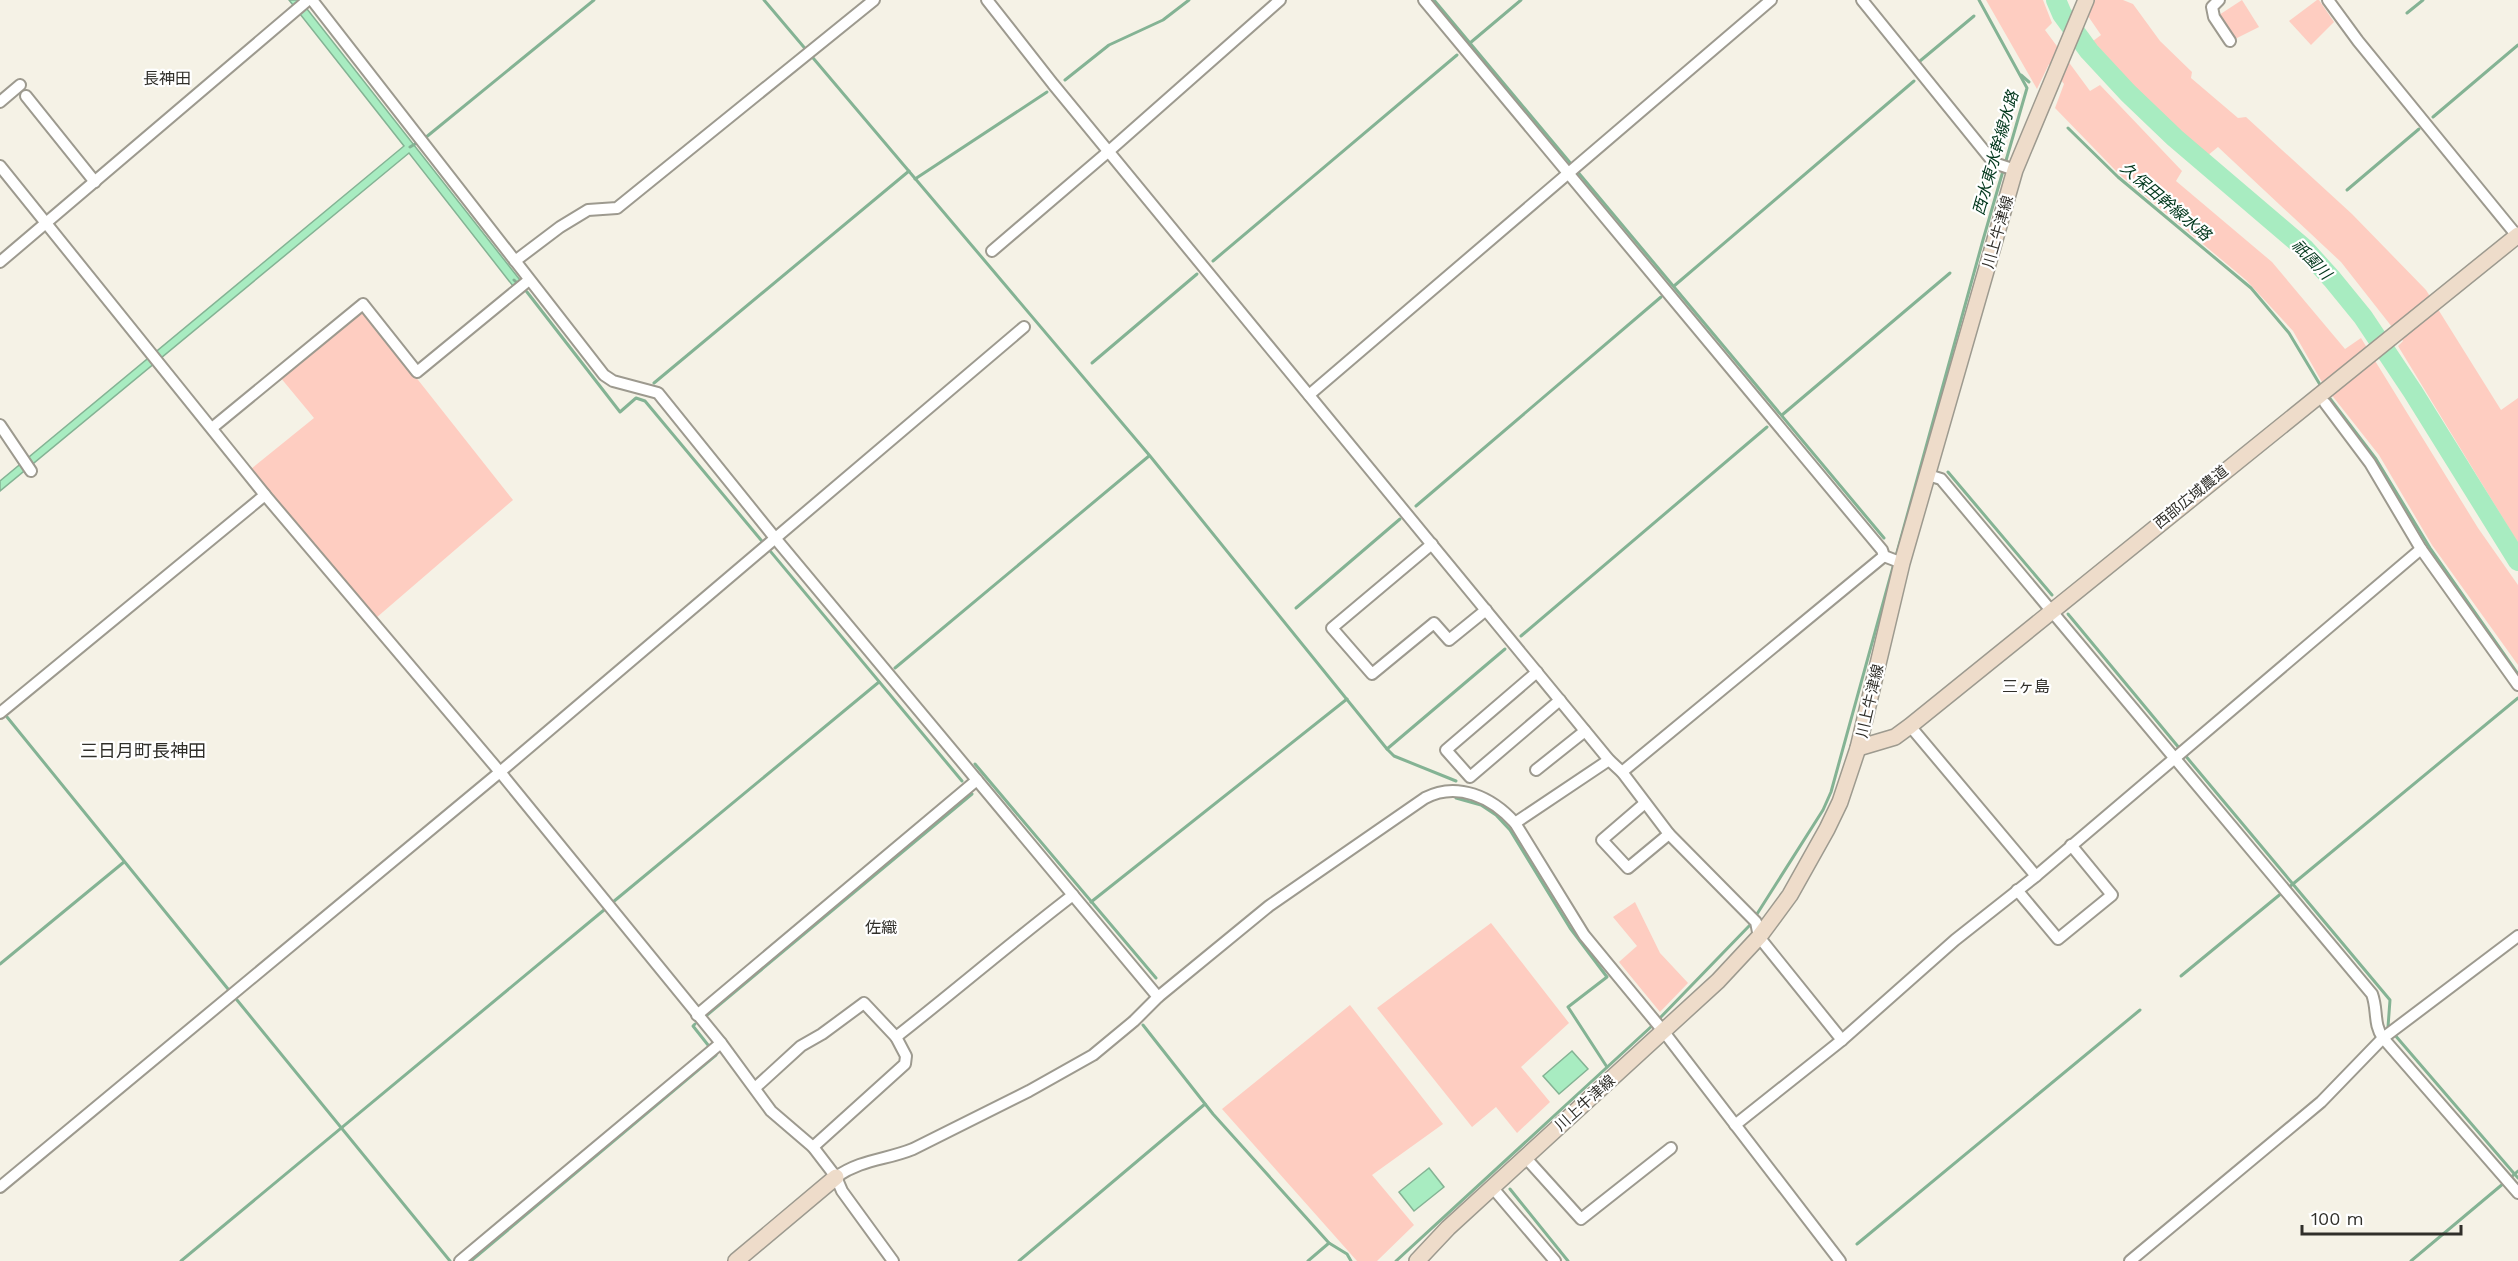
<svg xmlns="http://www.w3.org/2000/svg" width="2518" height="1261" font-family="'Work Sans','Noto Sans JP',sans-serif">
<rect width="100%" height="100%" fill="#f5f2e6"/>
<g fill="#fecdc1">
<polygon points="1986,0 2043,0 2052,23 2045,30 2090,91 2100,85 2182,171 2176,181 2272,262 2345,349 2361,338 2478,528 2518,585 2518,665 2432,545 2379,455 2323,384 2293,331 2246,280 2119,174 2055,108 2064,84 2049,64 2037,89"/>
<polygon points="2077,0 2123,0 2133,4 2160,41 2192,72 2191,78 2238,118 2246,117 2352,214 2426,290 2501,410 2518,398 2518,543 2398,346 2403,341 2341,262 2218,147 2207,156 2152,106 2093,41 2101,35"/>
<polygon points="2242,0 2259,27 2235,39 2219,15"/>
<polygon points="2317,0 2319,0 2334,22 2311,45 2289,21"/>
<polygon points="362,309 513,500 376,618 251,469 314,418 280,377"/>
<polygon points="1635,902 1660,953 1688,983 1660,1012 1619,962 1637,946 1613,917"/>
<polygon points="1491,923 1569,1023 1521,1067 1550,1102 1517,1133 1496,1107 1472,1127 1377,1008"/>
<polygon points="1350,1005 1443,1124 1372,1175 1414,1225 1377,1261 1357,1261 1222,1109"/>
</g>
<g fill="#a8ecc1" stroke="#84b394" stroke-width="1.5">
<polygon points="289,0 300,0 520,280 513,286 409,153 0,491 0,481 404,146"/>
<polygon points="1572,1051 1588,1069 1559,1094 1543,1076"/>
<polygon points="1429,1168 1444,1187 1414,1211 1399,1192"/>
</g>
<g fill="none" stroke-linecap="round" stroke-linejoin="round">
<g stroke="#84b394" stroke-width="3">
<polyline points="764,0 1150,456 1387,749 1394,756 1456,781"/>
<polyline points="1434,0 1884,538"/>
<polyline points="2407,13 2423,0"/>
<polyline points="1470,43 1521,0"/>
<polyline points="1920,61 1974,16"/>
<polyline points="2021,75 2029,82"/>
<polyline points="1065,80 1109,45 1163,20 1189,0"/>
<polyline points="2433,117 2518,45"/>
<polyline points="2068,128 2118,177 2251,288 2289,333 2322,388"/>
<polyline points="410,147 425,138 594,0"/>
<polyline points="915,179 1047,92"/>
<polyline points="2347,190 2419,129"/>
<polyline points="1213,261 1457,55"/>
<polyline points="514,280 527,292 620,412 636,398 645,401 962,781"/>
<polyline points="1674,286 1914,81"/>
<polyline points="1092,363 1197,274"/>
<polyline points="654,383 909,171"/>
<polyline points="2328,396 2376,459 2430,548 2518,674"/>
<polyline points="1782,415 1950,273"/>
<polyline points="1948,472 2052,595"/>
<polyline points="1416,506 1661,297"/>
<polyline points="1296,608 1400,519"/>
<polyline points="2068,614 2180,749"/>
<polyline points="1521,636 1767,427"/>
<polyline points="895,668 1149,456"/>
<polyline points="7,717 228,989"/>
<polyline points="1387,749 1505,649"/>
<polyline points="2184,754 2390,1000 2388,1027 2390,1029"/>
<polyline points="975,764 1156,978"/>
<polyline points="1456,798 1481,805 1496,815 1510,830 1570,928 1607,977 1568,1007 1607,1067"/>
<polyline points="2288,888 2518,698"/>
<polyline points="613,902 879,682"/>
<polyline points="1091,902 1347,699"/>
<polyline points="0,964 124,862"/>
<polyline points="2181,976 2283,892"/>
<polyline points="237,1000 450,1261"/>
<polyline points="707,1015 972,794"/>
<polyline points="1658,1020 1750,925 1823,810 1831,792 1983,240 2027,88 1979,0"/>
<polyline points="695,1024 693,1026 708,1045"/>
<polyline points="1143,1025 1213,1114 1329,1243 1347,1254 1351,1261"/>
<polyline points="2394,1034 2518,1178"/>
<polyline points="2509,1179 2518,1171"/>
<polyline points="1510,1189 1568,1261"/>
<polyline points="1857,1244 2140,1010"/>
<polyline points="181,1261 604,910"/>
<polyline points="471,1261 716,1055"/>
<polyline points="1019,1261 1205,1104"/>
<polyline points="1308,1261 1329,1243"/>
<polyline points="1396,1261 1653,1025"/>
<polyline points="2411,1261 2504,1183"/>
</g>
<polyline stroke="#a8ecc1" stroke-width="20" points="2056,0 2062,14 2089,51 2128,93 2175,138 2304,248 2332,279 2363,317 2413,392 2518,561"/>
<g stroke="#9d9a8f" stroke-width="14">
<g id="street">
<polyline points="312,0 604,375 613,381 658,393 775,538 1158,997"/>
<polyline points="987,0 1053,84 1609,760 1622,772 1669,834 1756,922 1759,937 1842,1040"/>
<polyline points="1424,0 1882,550 1884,556 1902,563"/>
<polyline points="1862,0 1994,163 2015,170"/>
<polyline points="2219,0 2212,7 2214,17 2230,41"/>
<polyline points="2328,0 2358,41 2518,237"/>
<polyline points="26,96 95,182"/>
<polyline points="0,102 20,85"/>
<polyline points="0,166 265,495 500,772 721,1043 771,1111 813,1147 836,1177 842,1191 893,1261"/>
<polyline points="992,251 1109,151 1280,0"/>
<polyline points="515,261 560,227 588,210 617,208 874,0"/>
<polyline points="0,262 308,0"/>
<polyline points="1309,395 1771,0"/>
<polyline points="2325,403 2370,463 2421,549 2518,685"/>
<polyline points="0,425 31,471"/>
<polyline points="212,428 363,304 417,372 529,280"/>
<path d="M1928 475 1941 479 2372 994C2378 1010 2373 1024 2383 1038L2518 1193"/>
<polyline points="1432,544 1332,628 1372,674 1434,623 1449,640 1486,610"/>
<polyline points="1537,672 1446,750 1470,777 1560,700"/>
<polyline points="0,713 265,495"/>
<polyline points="1910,726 2036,876"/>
<polyline points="1536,770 1585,731"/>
<polyline points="1622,772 1884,556"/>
<polyline points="1645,803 1602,840 1628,868 1669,834"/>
<polyline points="1515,823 1609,760"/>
<polyline points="2017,890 2058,939 2112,895 2071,845"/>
<polyline points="697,1015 977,780"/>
<path d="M755 1088 801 1046 822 1034 864 1003 896 1037C956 990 1013 941 1073 895"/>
<polyline points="1735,1125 1842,1040 1955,940 2036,876 2421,549"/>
<polyline points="813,1147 905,1064 906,1056 896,1037"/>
<polyline points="1525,1157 1581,1219 1671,1148"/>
<path d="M836 1177C862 1159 886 1160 913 1149L1029 1091 1093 1055 1134 1021 1158 997 1269 906 1425 798C1457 781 1492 797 1515 823L1584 935 1664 1032 1840 1261"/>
<polyline points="0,1187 500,772 1024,327"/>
<polyline points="1492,1187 1555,1261"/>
<polyline points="460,1261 721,1043"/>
<polyline points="2130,1261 2321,1102 2383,1038 2518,936"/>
</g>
</g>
<g stroke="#9d9a8f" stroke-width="18">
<g id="secondary">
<polyline points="1858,748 1895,737 1910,726 2518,235"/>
<polyline points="736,1261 836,1177"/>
<polyline points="1417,1261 1448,1228 1718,981 1759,937 1790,895 1827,829 1840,802 1858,748 1902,563 2015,170 2086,0"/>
</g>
</g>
<use href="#street" stroke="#fff" stroke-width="10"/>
<use href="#secondary" stroke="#eedcca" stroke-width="15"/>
</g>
<g text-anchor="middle" stroke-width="4.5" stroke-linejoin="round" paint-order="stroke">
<g font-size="15" fill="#302f2a" stroke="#fff">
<text transform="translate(1998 232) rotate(-74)" y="5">川上牛津線</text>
<text transform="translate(2191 497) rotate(-39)" y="5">西部広域農道</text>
<text transform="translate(1870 701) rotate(-77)" y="5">川上牛津線</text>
<text transform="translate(1585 1103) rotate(-42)" y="5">川上牛津線</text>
</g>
<g font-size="16" fill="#302f2a" stroke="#fff">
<text x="167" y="84">長神田</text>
<text x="2026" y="692">三ヶ島</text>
<text x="881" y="933">佐織</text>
</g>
<g font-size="16" font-style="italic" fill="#00361b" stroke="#fff">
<text transform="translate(1995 153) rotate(-74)" y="6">西水東水幹線水路</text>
<text transform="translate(2166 201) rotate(40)" y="6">久保田幹線水路</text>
<text transform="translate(2312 259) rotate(46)" y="6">祇園川</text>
</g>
<g font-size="18" fill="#302f2a" stroke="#fff">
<text x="143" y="757">三日月町長神田</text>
</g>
</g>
<path d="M2302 1225v9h159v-9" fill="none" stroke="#302f2a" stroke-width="3"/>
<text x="2311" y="1225" font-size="18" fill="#302f2a" stroke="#ffffff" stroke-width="4.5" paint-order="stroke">100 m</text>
</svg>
